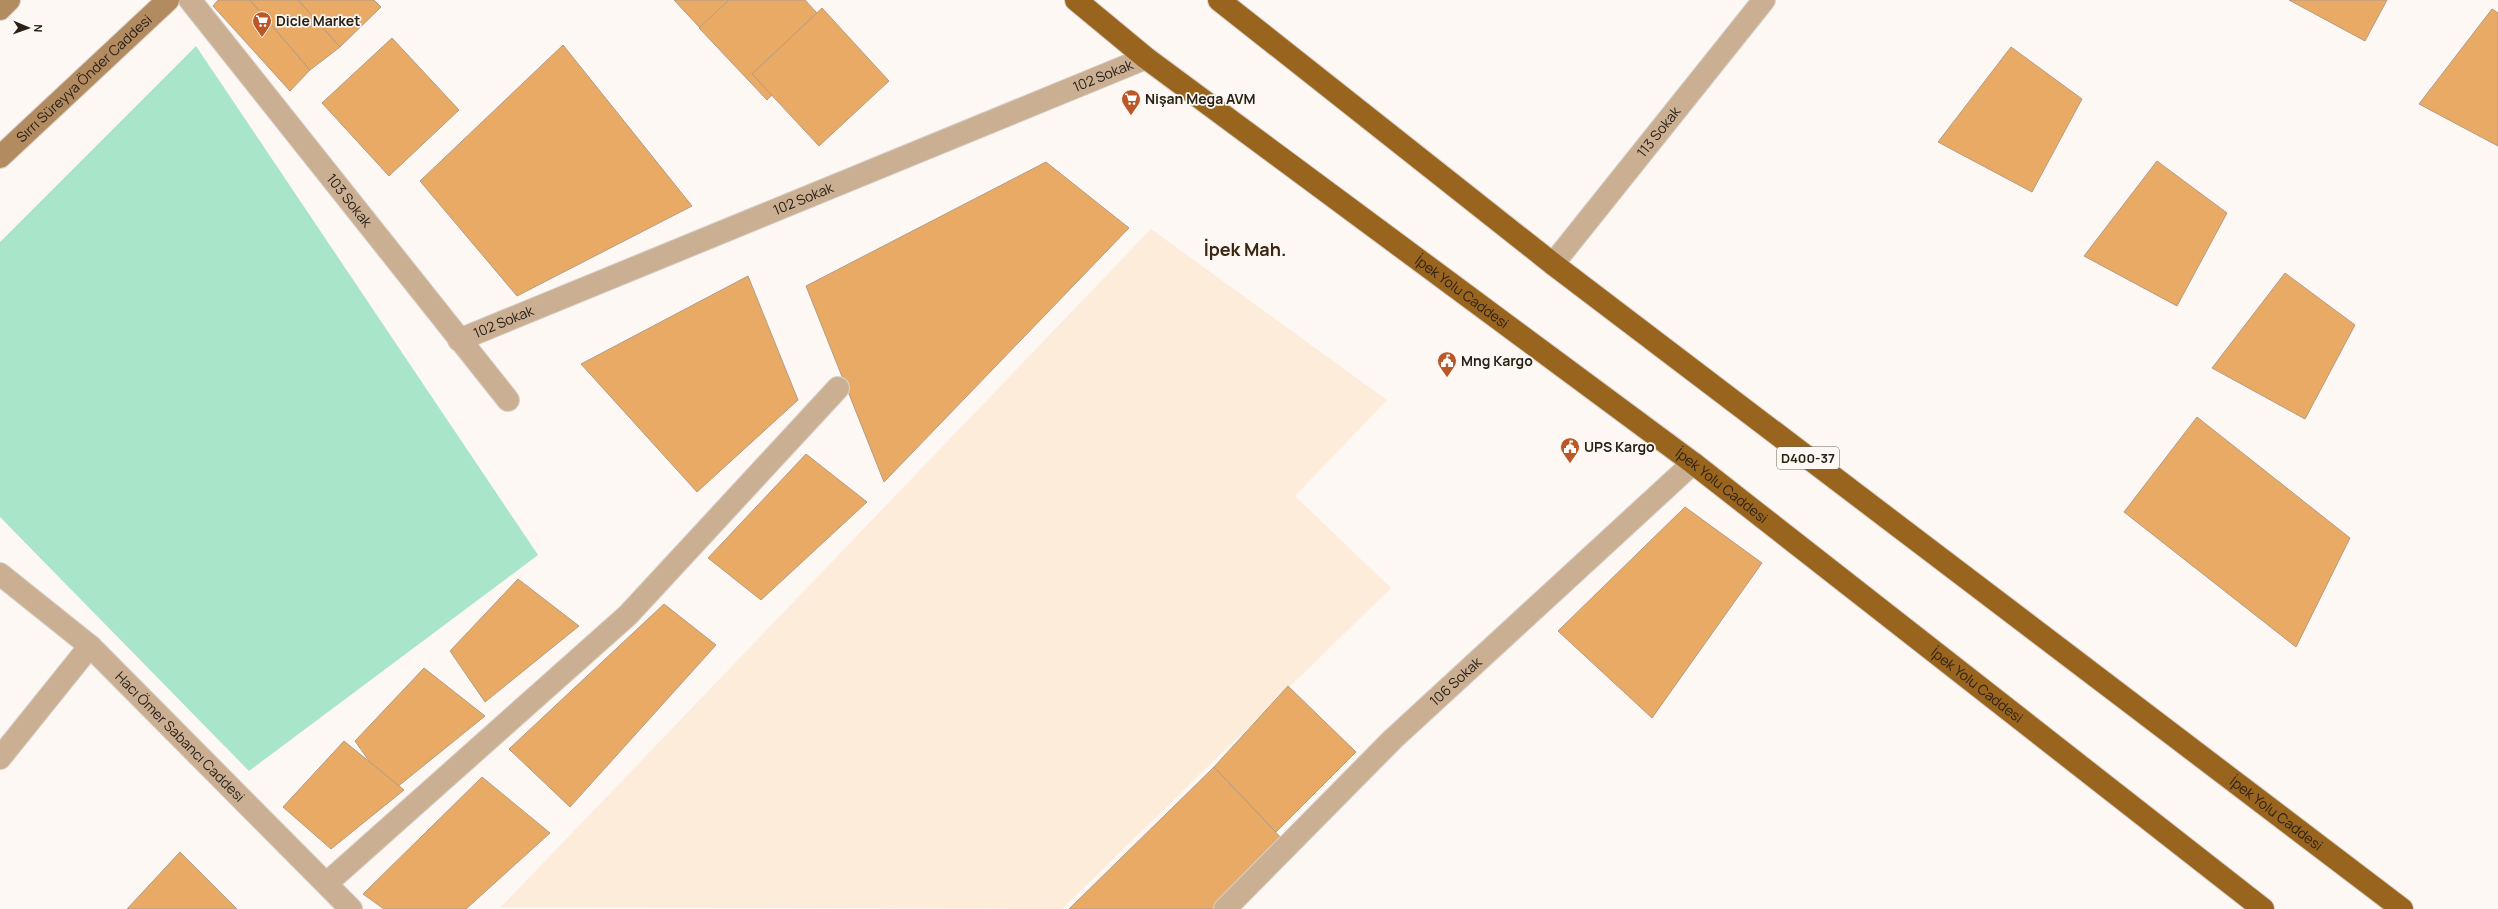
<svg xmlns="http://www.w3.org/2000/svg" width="2498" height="909" font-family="Manrope,sans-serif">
<rect width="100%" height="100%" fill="#fdf8f3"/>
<polygon fill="#feecdb" points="1151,229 1387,400 1295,496 1391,588 1062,909 501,907"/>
<polygon fill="#a9e5c9" points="196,46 538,555 249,771 0,517 0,242"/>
<g fill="#e9aa66" stroke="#b49c84">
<polygon points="218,0 250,0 310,70 290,91 213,6"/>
<polygon points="250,0 298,0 340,47 310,70"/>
<polygon points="298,0 374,0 381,7 340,47"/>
<polygon points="674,0 732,0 701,29"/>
<polygon points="729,0 805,0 836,34 767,100 699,28"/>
<polygon points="2289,0 2387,0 2365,41"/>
<polygon points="822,8 889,81 819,146 752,74"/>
<polygon points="2492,9 2498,13 2498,146 2419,104"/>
<polygon points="392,38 459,110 389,176 322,103"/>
<polygon points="563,45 692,206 517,296 420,181"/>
<polygon points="2011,47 2082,99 2032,192 1938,142"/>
<polygon points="2157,161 2227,213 2177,306 2084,256"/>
<polygon points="1046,162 1129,228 884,482 806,286"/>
<polygon points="2285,273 2355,325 2305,419 2212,368"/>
<polygon points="748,276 798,400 697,492 581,364"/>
<polygon points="2197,417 2350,538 2296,647 2124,512"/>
<polygon points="806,454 867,502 761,600 708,558"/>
<polygon points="1685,507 1762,563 1652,718 1558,631"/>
<polygon points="518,579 579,626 485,702 450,651"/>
<polygon points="664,604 716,645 570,807 509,749"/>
<polygon points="424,668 485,716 391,792 355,741"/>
<polygon points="1288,686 1356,752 1276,832 1214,767"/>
<polygon points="344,741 404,790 331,849 283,807"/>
<polygon points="1214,767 1284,841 1215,909 1069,909"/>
<polygon points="482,777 550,833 466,909 384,909 363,894"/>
<polygon points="180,852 237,909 127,909"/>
</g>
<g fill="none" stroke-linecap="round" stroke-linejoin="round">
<g stroke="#d7d1cb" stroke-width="24">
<g id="minor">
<path id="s1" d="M190 0 508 400"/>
<path id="s2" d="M459 340 1146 58"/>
<polyline points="0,758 90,646"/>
<polyline points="327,883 628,615 838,388"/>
<path id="s3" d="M1225 909 1393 739 1693 463"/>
</g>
</g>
<g stroke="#d7d1cb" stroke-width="24">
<g id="tertiary">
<path id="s4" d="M1553 264 1764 0"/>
<path id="s5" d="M0 574 90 646 351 909"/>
</g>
</g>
<g stroke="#d7d1cb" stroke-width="24">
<g id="secondary">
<polyline points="0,9 9,0"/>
<path id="s6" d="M0 157 168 0"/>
</g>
</g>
<g stroke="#d7d1cb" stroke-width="24">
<g id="trunk">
<path id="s7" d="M1076 0 1146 58 1693 463 2263 909"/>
<path id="s8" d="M1219 0 1553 264 2402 909"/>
</g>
</g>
<use href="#minor" stroke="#cbaf93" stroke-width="22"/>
<use href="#tertiary" stroke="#cbaf93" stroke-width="22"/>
<use href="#secondary" stroke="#b38b60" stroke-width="22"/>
<use href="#trunk" stroke="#99641d" stroke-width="22"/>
</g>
<defs>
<g id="supermarket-pin" transform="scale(1)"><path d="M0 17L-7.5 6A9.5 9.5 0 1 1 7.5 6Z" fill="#bc5727" stroke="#fdf8f3"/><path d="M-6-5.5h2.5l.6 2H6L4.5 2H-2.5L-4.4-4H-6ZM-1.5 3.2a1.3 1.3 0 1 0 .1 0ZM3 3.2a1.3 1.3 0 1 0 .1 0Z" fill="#fff"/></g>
<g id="civic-pin" transform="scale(1)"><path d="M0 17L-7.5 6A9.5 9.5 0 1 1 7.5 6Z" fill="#bc5727" stroke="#fdf8f3"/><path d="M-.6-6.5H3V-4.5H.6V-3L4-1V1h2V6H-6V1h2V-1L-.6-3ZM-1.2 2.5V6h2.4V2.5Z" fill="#fff"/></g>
</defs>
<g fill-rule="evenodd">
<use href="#supermarket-pin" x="262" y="21"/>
<use href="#supermarket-pin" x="1131" y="99"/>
<use href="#civic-pin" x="1447" y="361"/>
<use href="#civic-pin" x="1570" y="447"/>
</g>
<g text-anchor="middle" stroke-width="3.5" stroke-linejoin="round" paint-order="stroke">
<rect fill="#fdf8f3" stroke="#696259" stroke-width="1" x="1777" y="447" width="62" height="22" rx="3"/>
<g font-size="13" font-weight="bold" fill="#2a2117">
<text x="1808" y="463">D400-37</text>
</g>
<g font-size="14" font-weight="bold" fill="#2a2117" stroke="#fdf8f3" text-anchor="start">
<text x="276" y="26">Dicle Market</text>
<text x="1145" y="104">Nişan Mega AVM</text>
<text x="1461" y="366">Mng Kargo</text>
<text x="1584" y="452">UPS Kargo</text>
</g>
<g font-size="14" fill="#2a2117" stroke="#fdf8f3">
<text dy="5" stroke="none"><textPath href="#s2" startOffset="696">102 Sokak</textPath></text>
<text dy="5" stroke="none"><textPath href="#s6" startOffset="115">Sırrı Süreyya Önder Caddesi</textPath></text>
<text dy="5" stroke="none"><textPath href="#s4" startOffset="169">113 Sokak</textPath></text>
<text dy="5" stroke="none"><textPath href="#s2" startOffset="372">102 Sokak</textPath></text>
<text dy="5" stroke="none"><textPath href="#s1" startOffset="256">103 Sokak</textPath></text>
<text dy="5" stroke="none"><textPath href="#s7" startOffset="484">İpek Yolu Caddesi</textPath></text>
<text dy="5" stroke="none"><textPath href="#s2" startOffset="48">102 Sokak</textPath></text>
<text dy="5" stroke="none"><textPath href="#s7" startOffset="808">İpek Yolu Caddesi</textPath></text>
<text dy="5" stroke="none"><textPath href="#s3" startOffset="324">106 Sokak</textPath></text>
<text dy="5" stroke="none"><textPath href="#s7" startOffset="1132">İpek Yolu Caddesi</textPath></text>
<text dy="5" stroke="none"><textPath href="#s5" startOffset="243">Hacı Ömer Sabancı Caddesi</textPath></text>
<text dy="5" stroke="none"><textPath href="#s8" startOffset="1334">İpek Yolu Caddesi</textPath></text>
</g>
<g font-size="18" font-weight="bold" fill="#3a2712" stroke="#fdf8f3">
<text x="1245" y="256">İpek Mah.</text>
</g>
</g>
<g transform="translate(28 28) rotate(92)" stroke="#fdf8f3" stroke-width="3" paint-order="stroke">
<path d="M0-3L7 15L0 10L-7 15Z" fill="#2a2117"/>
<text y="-6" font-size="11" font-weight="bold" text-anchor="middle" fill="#2a2117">N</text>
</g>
</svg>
